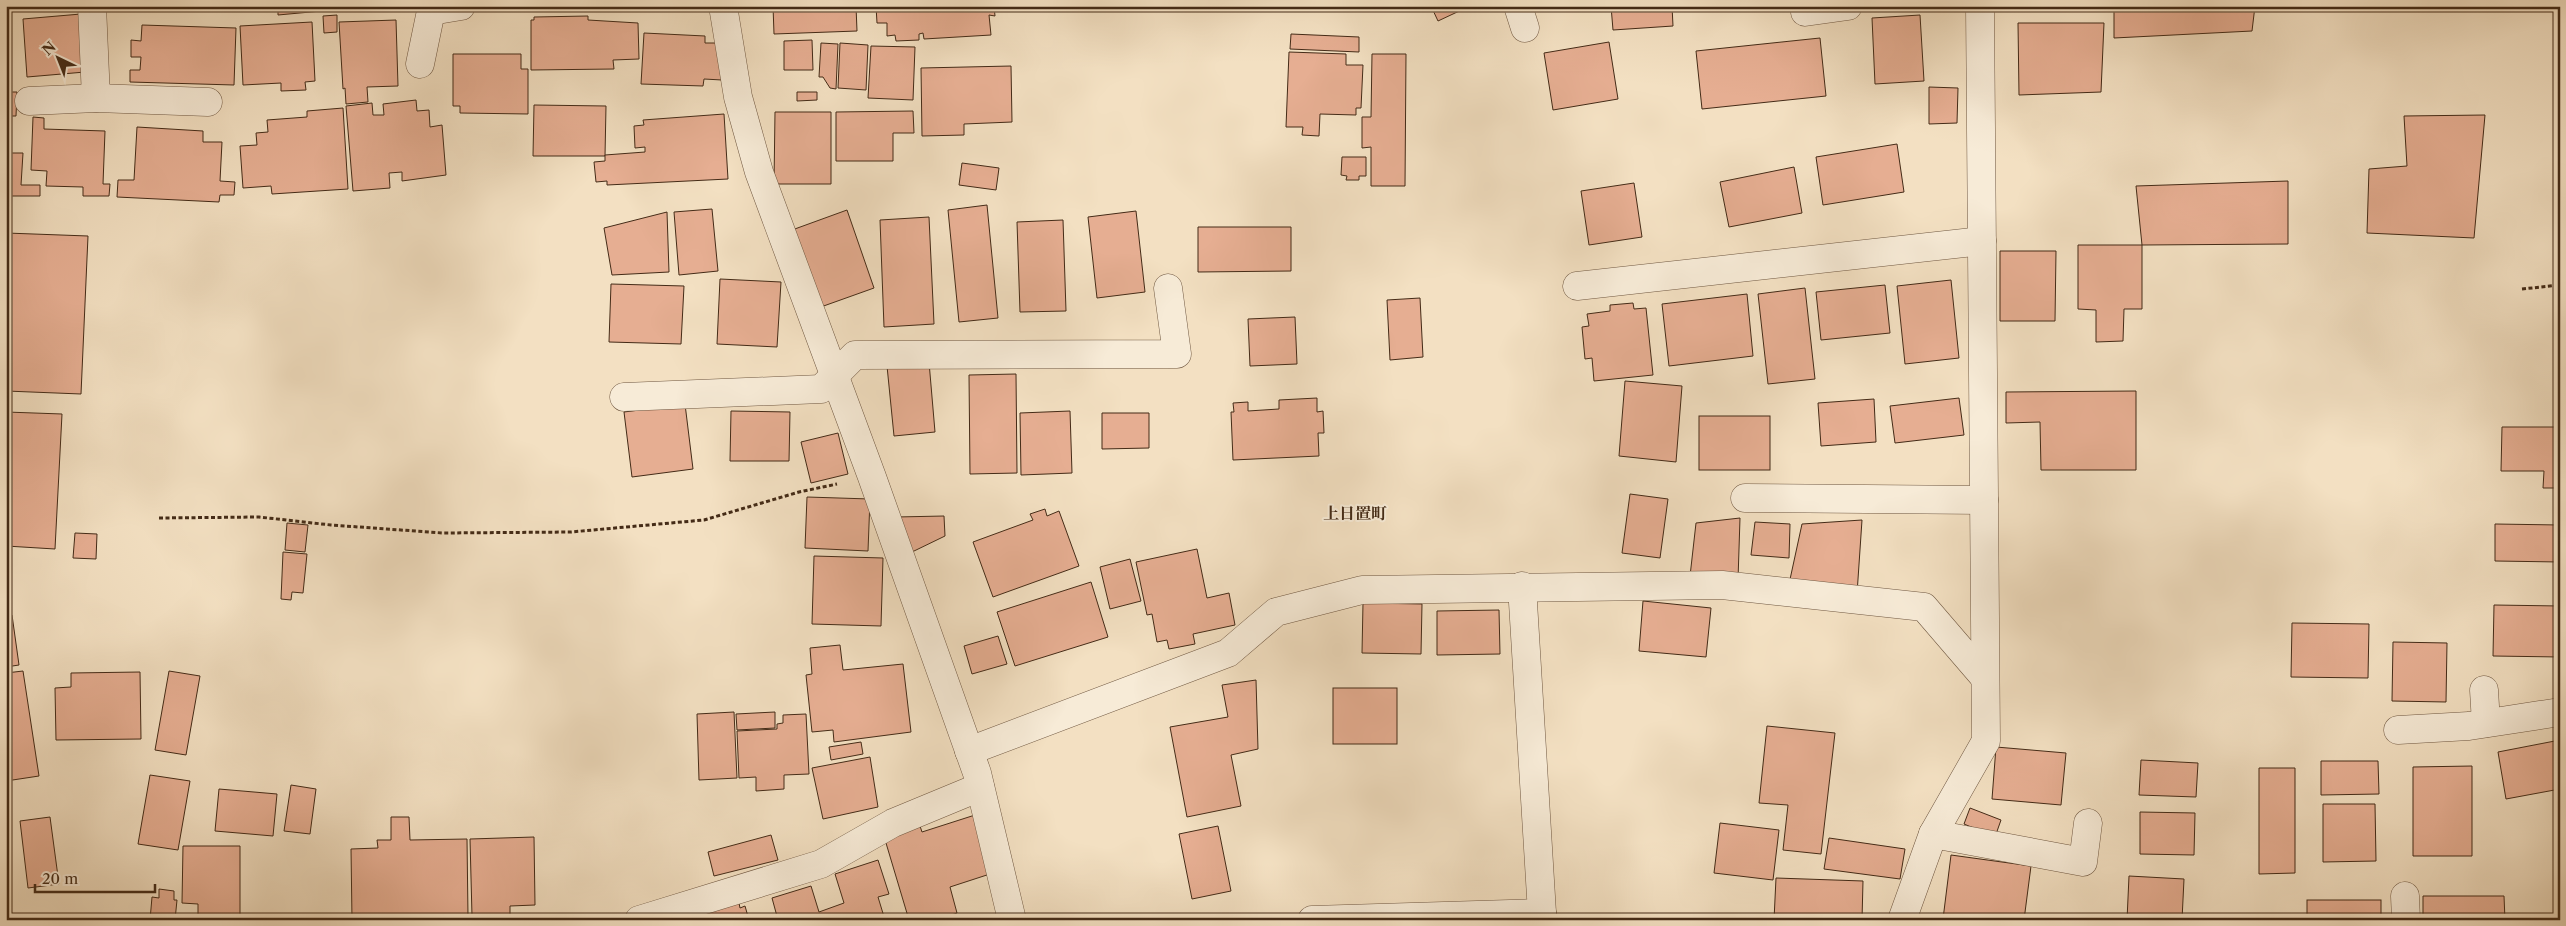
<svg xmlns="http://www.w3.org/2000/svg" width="2566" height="926" font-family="'Libre Caslon Text','Noto Serif JP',serif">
<rect width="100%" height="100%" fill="#f3e0c2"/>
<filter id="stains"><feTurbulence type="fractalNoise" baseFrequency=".004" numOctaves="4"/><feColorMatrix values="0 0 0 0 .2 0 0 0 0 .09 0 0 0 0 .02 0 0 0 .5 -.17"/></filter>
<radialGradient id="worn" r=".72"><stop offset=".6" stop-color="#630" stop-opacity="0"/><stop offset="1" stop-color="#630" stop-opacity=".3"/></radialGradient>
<g fill="#e6ae92" stroke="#442b17">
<polygon points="216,6 253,6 253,7 217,10"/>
<polygon points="278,6 332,6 332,10 278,15"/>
<polygon points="773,6 856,6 857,31 774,34"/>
<polygon points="876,6 994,6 995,16 989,15 991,35 924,39 923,33 919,34 919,40 896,41 895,35 887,36 887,23 877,23"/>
<polygon points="1431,6 1470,6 1438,21"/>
<polygon points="1611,6 1672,6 1673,26 1613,30"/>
<polygon points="2114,6 2255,6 2252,31 2114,38"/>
<polygon points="81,14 85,72 27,77 23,19"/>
<polygon points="337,15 337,32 324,33 323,16"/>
<polygon points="1920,15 1924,81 1875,84 1872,18"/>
<polygon points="588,16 588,20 638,23 639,59 613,60 614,69 531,70 531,20 534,20 534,17"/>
<polygon points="396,20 398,86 367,87 368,102 346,104 345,88 343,89 339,22"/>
<polygon points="312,22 315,81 305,82 306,90 281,91 281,83 243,85 240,26"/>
<polygon points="2018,23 2104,23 2101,92 2019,95"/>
<polygon points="142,25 236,28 234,85 130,82 130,70 140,70 141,57 131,57 131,40 141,41"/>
<polygon points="644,33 705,36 705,43 723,43 722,80 704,79 703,86 641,84"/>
<polygon points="1291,34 1359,37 1359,52 1290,49"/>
<polygon points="1820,38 1826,96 1702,109 1696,51"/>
<polygon points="812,40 813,70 784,70 784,41"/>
<polygon points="1609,42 1618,99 1553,110 1544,53"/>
<polygon points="821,43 838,44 836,89 830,88 823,77 819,77"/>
<polygon points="840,43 868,45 866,90 838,88"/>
<polygon points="871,46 915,47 913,100 868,98"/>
<polygon points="1289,52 1346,54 1346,65 1363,65 1361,108 1356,108 1356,115 1320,114 1319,136 1302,135 1303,127 1286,127"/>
<polygon points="453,54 521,54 521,69 528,69 528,114 460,113 460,106 453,106"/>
<polygon points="1372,54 1406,54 1405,186 1371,186 1371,147 1362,148 1362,117 1371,117"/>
<polygon points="1011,66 1012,122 964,124 964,135 922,136 921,68"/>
<polygon points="1929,87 1958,88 1957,123 1929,124"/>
<polygon points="6,92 17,92 16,116 6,116"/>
<polygon points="797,92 817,92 817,100 797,101"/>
<polygon points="416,100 417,111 429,110 430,127 442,125 446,175 402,181 402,172 389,173 390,188 353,191 346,106 372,103 373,115 384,115 383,104"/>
<polygon points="534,105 606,106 605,156 533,156"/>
<polygon points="343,108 348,189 272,194 271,186 243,188 240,146 257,145 256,133 268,132 267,120 307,117 307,111"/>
<polygon points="913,111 914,133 893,133 893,161 836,161 836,112"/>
<polygon points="775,112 831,112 831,184 774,184"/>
<polygon points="724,114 728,179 607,185 607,181 596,182 594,162 605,161 605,155 645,152 645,147 635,148 634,126 644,125 643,120"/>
<polygon points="2485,115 2474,238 2367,233 2369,169 2407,166 2404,116"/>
<polygon points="33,117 44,118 44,129 105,131 103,184 110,184 109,196 83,196 83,187 46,186 47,171 31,170"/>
<polygon points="137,127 203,131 203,142 222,142 220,181 235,182 234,195 220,195 219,202 117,197 118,180 134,180"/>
<polygon points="6,128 9,128 9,153 23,153 21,185 40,185 40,196 6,196"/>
<polygon points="1897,144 1904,192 1823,205 1816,157"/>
<polygon points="1342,157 1366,157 1366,176 1359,176 1359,180 1346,180 1347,176 1341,175"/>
<polygon points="962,163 999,168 996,190 959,185"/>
<polygon points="1794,167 1802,213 1729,227 1720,182"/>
<polygon points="2288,181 2288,244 2142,245 2136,186"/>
<polygon points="1634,183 1642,237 1589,245 1581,191"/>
<polygon points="987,205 998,318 959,322 948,210"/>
<polygon points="712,209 718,271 679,275 674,212"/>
<polygon points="847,210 874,288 818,308 792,230"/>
<polygon points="1136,211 1145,292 1097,298 1088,217"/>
<polygon points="667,212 669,272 612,275 604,228"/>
<polygon points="929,217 934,324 884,327 880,220"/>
<polygon points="1063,220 1066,311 1020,312 1017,222"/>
<polygon points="1198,227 1291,227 1291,271 1198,272"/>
<polygon points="6,233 88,236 81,394 6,391"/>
<polygon points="2078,245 2142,245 2142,309 2124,309 2123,341 2096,342 2096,310 2078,309"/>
<polygon points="2000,251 2056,251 2055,321 2000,321"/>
<polygon points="720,279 781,282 777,347 717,344"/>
<polygon points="1951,280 1959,358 1905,364 1897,286"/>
<polygon points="611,284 684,286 681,344 609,342"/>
<polygon points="1885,285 1890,333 1821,340 1816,292"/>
<polygon points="1805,288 1815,379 1768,384 1758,294"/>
<polygon points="1747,294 1753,356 1669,366 1662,304"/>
<polygon points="1420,298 1423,357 1390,360 1387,300"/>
<polygon points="1633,303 1634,309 1646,308 1653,375 1594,381 1592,358 1585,359 1582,327 1589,326 1587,314 1610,311 1610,305"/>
<polygon points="1295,317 1297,364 1250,366 1248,319"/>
<polygon points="929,362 935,432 894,436 887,366"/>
<polygon points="1016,374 1017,473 970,474 969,375"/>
<polygon points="1625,381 1682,386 1676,462 1619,456"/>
<polygon points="2136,391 2136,470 2041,470 2040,422 2006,423 2006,392"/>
<polygon points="1317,398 1317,412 1323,411 1324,433 1318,433 1319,456 1233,460 1231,412 1234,412 1233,403 1248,402 1248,411 1279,409 1279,400"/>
<polygon points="1959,398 1964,435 1895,443 1890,406"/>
<polygon points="1874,399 1876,442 1821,446 1818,403"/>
<polygon points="685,404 693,469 632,477 624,412"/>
<polygon points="731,411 790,412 789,461 730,461"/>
<polygon points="1070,411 1072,473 1021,475 1020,413"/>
<polygon points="6,412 62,414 55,549 6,546"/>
<polygon points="1102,413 1149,413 1149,448 1102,449"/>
<rect x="1699" y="416" width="71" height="54"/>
<polygon points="2502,427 2560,427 2560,488 2543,488 2544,471 2501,471"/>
<polygon points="838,433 848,474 811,483 801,442"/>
<polygon points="1630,494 1668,499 1660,558 1622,553"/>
<polygon points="807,497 870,499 868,551 805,548"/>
<polygon points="1045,509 1047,516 1059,511 1079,566 993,597 973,542 1033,520 1030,514"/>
<polygon points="944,516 945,536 912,552 896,517"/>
<polygon points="1740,518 1738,580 1689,585 1696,523"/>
<polygon points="1862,520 1857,594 1789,584 1802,524"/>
<polygon points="1755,522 1790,524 1789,558 1751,555"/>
<polygon points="287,523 308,525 305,552 285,550"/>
<polygon points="2495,524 2560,525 2560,562 2495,561"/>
<polygon points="75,533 97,534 96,559 73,558"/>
<polygon points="1197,549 1207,598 1229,593 1235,625 1193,634 1195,644 1169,649 1167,640 1157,642 1152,614 1147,615 1136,562"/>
<polygon points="283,552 307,554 303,593 292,592 291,600 281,599"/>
<polygon points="814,556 883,558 881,626 812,624"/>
<polygon points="1130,559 1141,601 1110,609 1100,567"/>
<polygon points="1091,582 1108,637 1015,666 997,612"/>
<polygon points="1643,601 1711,608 1706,657 1639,651"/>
<polygon points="1363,603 1422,604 1421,654 1362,653"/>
<polygon points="2494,605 2560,606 2560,657 2493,656"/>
<polygon points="1499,610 1500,654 1437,655 1437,611"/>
<polygon points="12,615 19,665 6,667 6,616"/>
<polygon points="2292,623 2369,624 2368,678 2291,677"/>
<polygon points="998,636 1007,664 972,674 964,646"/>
<polygon points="2393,642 2447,643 2446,702 2392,701"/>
<polygon points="840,645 843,670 903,664 911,732 834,742 833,730 812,732 806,675 812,674 810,648"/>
<polygon points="23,671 39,776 6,781 6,673"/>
<polygon points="169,671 200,676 186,755 155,750"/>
<polygon points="140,672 141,739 56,740 55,688 71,687 71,673"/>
<polygon points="1256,680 1258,749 1231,755 1241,806 1187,817 1170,727 1228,717 1222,685"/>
<rect x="1333" y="688" width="64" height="56"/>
<polygon points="734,712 737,778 699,780 697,714"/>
<polygon points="775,712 775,728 737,730 736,714"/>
<polygon points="806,714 809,774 784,775 784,789 756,791 756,777 739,778 737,731 777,729 777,724 783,723 783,715"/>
<polygon points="1767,726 1835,733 1821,854 1783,850 1788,805 1759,803"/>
<polygon points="2560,740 2560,789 2506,799 2498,752"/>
<polygon points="861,742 863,754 831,760 829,747"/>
<polygon points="1996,747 2066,753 2061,805 1992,799"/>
<polygon points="870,757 878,807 823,819 812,768"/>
<polygon points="2141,760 2198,763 2196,797 2139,795"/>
<polygon points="2321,761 2378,761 2379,794 2321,795"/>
<polygon points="2472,766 2472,856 2413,856 2413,767"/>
<polygon points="2259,768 2295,768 2295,873 2259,874"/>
<polygon points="150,775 190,781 178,850 138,844"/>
<polygon points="291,785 316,789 310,834 284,831"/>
<polygon points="219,789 277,794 273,836 215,831"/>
<polygon points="2323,804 2375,804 2376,861 2323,862"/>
<polygon points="1970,808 2001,820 1995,837 1964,824"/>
<polygon points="2140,812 2195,813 2194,855 2140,854"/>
<polygon points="975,815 993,873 950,887 957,913 949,916 950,920 909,920 883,833 919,823 922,832"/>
<polygon points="50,817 59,884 28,888 20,821"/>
<polygon points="391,817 409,817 410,840 467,839 468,917 352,920 351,849 378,848 377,840 391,840"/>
<polygon points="1720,823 1779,830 1773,880 1714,873"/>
<polygon points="1218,826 1231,891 1192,899 1179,834"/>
<polygon points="771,835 778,860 714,876 708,852"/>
<polygon points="534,837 535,905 510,906 510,915 486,915 486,920 476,920 476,916 472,916 470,839"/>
<polygon points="1829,838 1905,849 1900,879 1824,869"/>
<polygon points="183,846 240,846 240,920 198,920 198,904 182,903"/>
<polygon points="1951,855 2031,866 2024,920 1943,919"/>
<polygon points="878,860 889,894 878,897 885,920 778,920 772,898 811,886 819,912 844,903 835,874"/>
<polygon points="2129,876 2184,879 2182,920 2127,920"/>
<polygon points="1776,878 1863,881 1862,920 1774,920"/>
<polygon points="159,889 174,891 174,900 177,900 175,920 150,920 152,897 159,898"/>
<polygon points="2423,896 2504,896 2505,920 2423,920"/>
<rect x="2307" y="900" width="74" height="20"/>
<polygon points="739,903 740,908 745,906 749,920 690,920 689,916"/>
</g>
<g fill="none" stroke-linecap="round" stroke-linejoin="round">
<g stroke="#705842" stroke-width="29">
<g id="minor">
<polyline points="92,6 96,98"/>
<polyline points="723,6 738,97 759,172 872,477 977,773 1012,920"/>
<polyline points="1518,6 1525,28"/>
<polyline points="1805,12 1848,6"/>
<polyline points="420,64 431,11 461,6"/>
<polyline points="29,101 96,98 208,102"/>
<polyline points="1577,286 1982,241"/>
<polyline points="624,397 821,389 855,355 1177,354 1168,288"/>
<polyline points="1745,498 1984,500"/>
<polyline points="1522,586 1542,913"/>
<polyline points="2484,690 2486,723"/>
<polyline points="2398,730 2469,726 2560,712"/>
<polyline points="969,751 1228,653 1276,612 1362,590 1722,585 1924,607 1985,678"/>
<polyline points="1933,834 2083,862 2088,823"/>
<polyline points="2405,896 2406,920"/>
<polyline points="639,920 821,864 893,823 980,787"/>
<polyline points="1312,920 1542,913 1543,920"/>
<polyline points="1902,920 1933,834 1986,741 1980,6"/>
</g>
</g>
<g stroke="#442b17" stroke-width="3" stroke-dasharray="4 2.5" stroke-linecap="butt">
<polyline points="2522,289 2560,285"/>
<polyline points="159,518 259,517 331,525 443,533 571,532 704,520 799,492 837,484"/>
</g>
<use href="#minor" stroke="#f7ebd7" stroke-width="28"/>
</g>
<g text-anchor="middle" stroke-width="4" stroke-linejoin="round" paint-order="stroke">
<g font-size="16" font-weight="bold" fill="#442b17" stroke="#f7ebd7">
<text x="1355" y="519">上日置町</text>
</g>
</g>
<rect width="2566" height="926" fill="none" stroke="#f3e0c2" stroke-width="25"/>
<rect x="8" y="8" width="2551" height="911" fill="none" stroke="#442b17" stroke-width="2.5"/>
<rect x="12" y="12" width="2541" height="901" fill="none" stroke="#442b17"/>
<g transform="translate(58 58) rotate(317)" stroke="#f7ebd7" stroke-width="4" paint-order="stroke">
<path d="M0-4L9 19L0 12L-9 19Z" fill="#442b17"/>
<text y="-8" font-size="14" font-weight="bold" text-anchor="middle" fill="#442b17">N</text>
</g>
<path d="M35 884v8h120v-8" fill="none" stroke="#442b17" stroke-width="2.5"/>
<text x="42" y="884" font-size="15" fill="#442b17" stroke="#f7ebd7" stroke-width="4" paint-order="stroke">20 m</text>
<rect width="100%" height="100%" filter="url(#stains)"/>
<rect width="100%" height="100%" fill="url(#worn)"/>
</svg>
